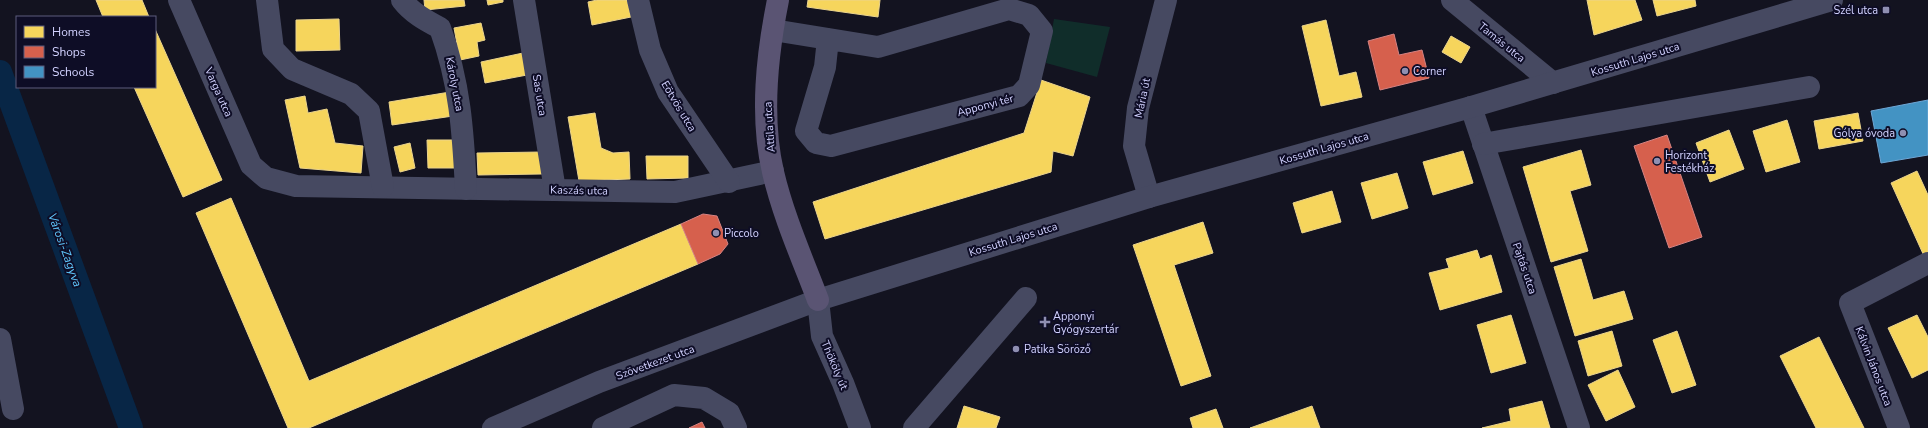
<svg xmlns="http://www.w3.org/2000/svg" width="1928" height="428" font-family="'Nunito Sans',sans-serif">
<rect width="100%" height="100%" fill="#131320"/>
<polygon fill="#102d2a" points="1054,19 1110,27 1097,77 1046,63"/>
<g fill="#f6d55c" stroke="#ebd48d">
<polygon points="96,0 142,0 149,17 103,17"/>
<polygon points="424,0 464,0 465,6 425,10"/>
<polygon points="487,0 503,0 503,2 488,5"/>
<polygon points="597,0 627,0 631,17 592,25 588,2"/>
<polygon points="808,0 880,0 878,17 807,7"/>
<polygon points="1587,0 1635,0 1642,20 1594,35"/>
<polygon points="1653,0 1695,0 1696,6 1657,16"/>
<polygon points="339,19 340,50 296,51 296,20"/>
<polygon points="1326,20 1339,76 1356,72 1362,97 1321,106 1302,26"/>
<polygon points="481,23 485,40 477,42 479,56 460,60 454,28"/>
<polygon points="155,29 222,180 183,197 134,87 155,87"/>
<polygon points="1451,36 1470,47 1461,63 1442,52"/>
<polygon points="523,53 527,75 485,83 481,62"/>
<polygon points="1041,80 1090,97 1073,156 1053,151 1051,172 825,239 813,202 1024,133"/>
<polygon points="450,92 453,116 392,125 389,102"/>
<polygon points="305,96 308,113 327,109 335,143 363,146 361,173 300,168 285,100"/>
<polygon points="595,113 601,148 613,153 629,152 630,179 579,181 568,117"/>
<polygon points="1858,113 1863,141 1819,149 1814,121"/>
<polygon points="1787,120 1800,162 1766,172 1753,131"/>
<polygon points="1729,130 1744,169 1710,182 1696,143"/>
<polygon points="427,140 455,140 455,168 428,168"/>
<polygon points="410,143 415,168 400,172 394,147"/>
<polygon points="1581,150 1591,185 1570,191 1588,251 1551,262 1523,167"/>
<polygon points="1463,151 1473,183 1433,195 1423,162"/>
<polygon points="541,152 542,174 478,175 477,153"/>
<polygon points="646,156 688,156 688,178 647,179"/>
<polygon points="1917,171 1928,195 1928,254 1924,256 1891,183"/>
<polygon points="1397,173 1408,208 1372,219 1361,183"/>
<polygon points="1332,191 1341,222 1302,233 1293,203"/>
<polygon points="231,198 309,381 681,224 698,264 309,428 288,428 196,213"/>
<polygon points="1203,222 1213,253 1174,265 1211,376 1181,386 1133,245"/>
<polygon points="1477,250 1480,259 1491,255 1502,292 1440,310 1429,273 1449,268 1446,259"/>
<polygon points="1581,259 1593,300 1624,291 1633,319 1575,336 1554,267"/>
<polygon points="1511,315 1526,363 1491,373 1477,325"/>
<polygon points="1917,315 1928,337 1928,370 1912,378 1888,328"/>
<polygon points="1612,331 1622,366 1588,376 1578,341"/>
<polygon points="1677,331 1696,385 1672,393 1653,340"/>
<polygon points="1819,337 1864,428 1816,428 1780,356"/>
<polygon points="1618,370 1635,407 1606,421 1588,385"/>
<polygon points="1542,401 1550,428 1482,428 1511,421 1509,409"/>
<polygon points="964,406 1000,417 996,428 957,428"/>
<polygon points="1312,406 1320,428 1250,428"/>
<polygon points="1216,409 1223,428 1193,428 1190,418"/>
</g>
<g fill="#d6604d" stroke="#d58282">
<polygon points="1394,34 1399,55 1422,50 1429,78 1380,90 1368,41"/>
<polygon points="1667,135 1702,237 1669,248 1634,146"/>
<polygon points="703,214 717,216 728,244 720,254 698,264 681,224"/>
<polygon points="702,422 705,428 689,428"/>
</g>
<polygon fill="#4393c3" stroke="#6ea6d5" points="1928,100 1928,155 1881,163 1871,111"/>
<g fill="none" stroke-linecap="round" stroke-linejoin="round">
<polyline stroke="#082646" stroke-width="24" points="0,72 131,428"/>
<g stroke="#464961" stroke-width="22">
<polyline points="179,0 251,165 266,178 296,186 675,192 773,171"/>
<polyline points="267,0 273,49 292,69 351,94 369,111 383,187"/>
<path d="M402 0C412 13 425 20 440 28 460 83 463 131 466 189"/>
<polyline points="524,0 555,190"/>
<polyline points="638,0 650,50 668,92 729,182"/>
<polyline points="1452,0 1553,83"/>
<polyline points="773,30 878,47 1009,9 1029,15 1042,31 1029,85 1019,96 831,146 816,143 806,131 825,67 828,39"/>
<polyline points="1471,107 1579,428"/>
<polyline points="1483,144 1809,87"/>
<polyline points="1149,197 1134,146 1138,108 1166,0"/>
<polyline points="818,300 822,336 843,383 860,428"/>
<polyline points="0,339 13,409"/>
<polyline points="493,428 599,382 818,300 1149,197 1471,107 1832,0"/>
<polyline points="603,428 674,395 704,398 729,413 736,428"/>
<polyline points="914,428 1026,298"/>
<polyline points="1899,428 1850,303 1928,263"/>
</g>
<path stroke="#5a5473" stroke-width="22" d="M778 0C767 55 760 116 773 172 783 215 802 258 818 300"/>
</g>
<g fill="#8f8fb1" stroke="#0e0d26" stroke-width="1.5">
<rect x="1882" y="6" width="8" height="8" rx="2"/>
<circle cx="1405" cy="71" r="4"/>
<circle cx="1903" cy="133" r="4"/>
<circle cx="1657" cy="161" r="4"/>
<circle cx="716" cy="233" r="4"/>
<path d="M1043 316h4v4h4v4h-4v4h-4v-4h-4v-4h4z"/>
<circle cx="1016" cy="349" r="4"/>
</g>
<g text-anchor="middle" stroke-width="4" stroke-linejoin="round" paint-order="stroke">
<g font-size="11" fill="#d2d2ff" stroke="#0e0d26" text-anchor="start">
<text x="1878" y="14" text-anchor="end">Szél utca</text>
<text x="1413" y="75">Corner</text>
<text x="1895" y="137" text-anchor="end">Gólya óvoda</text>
<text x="1665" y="159">Horizont<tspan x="1665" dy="13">Festékház</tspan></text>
<text x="724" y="237">Piccolo</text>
<text x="1053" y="320">Apponyi<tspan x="1053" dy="13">Gyógyszertár</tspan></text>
<text x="1024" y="353">Patika Söröző</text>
</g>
<g font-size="11" fill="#d2d2ff" stroke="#0e0d26">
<text transform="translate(1502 42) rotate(39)" y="4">Tamás utca</text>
<text transform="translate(1635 59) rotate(-17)" y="4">Kossuth Lajos utca</text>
<text transform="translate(455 84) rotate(79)" y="4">Károly utca</text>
<text transform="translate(219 92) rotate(66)" y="4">Varga utca</text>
<text transform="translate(540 95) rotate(81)" y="4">Sas utca</text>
<text transform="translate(1142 98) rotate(-78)" y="4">Mária út</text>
<text transform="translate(985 105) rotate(-15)" y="4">Apponyi tér</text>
<text transform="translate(679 106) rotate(59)" y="4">Eötvös utca</text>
<text transform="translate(769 127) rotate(-94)" y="4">Attila utca</text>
<text transform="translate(1324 148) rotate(-16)" y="4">Kossuth Lajos utca</text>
<text transform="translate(579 190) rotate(1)" y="4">Kaszás utca</text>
<text transform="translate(1013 239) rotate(-17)" y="4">Kossuth Lajos utca</text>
<text transform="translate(1525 268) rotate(71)" y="4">Pajtás utca</text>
<text transform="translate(655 362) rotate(-20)" y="4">Szövetkezet utca</text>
<text transform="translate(835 365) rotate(67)" y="4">Thököly út</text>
<text transform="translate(1874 366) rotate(69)" y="4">Kálvin János utca</text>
</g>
<g font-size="12" font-style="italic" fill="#60c9ff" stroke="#0e0d26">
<text transform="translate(65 250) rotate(70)" y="4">Városi-Zagyva</text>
</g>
</g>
<rect x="16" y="16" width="140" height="72" fill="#0e0d26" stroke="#5c5c7d"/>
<rect x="24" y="26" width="20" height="12" fill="#f6d55c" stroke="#5c5c7d"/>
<text x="52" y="36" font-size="12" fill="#d2d2ff">Homes</text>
<rect x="24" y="46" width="20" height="12" fill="#d6604d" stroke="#5c5c7d"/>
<text x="52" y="56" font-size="12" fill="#d2d2ff">Shops</text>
<rect x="24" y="66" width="20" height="12" fill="#4393c3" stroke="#5c5c7d"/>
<text x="52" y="76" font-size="12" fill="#d2d2ff">Schools</text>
</svg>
